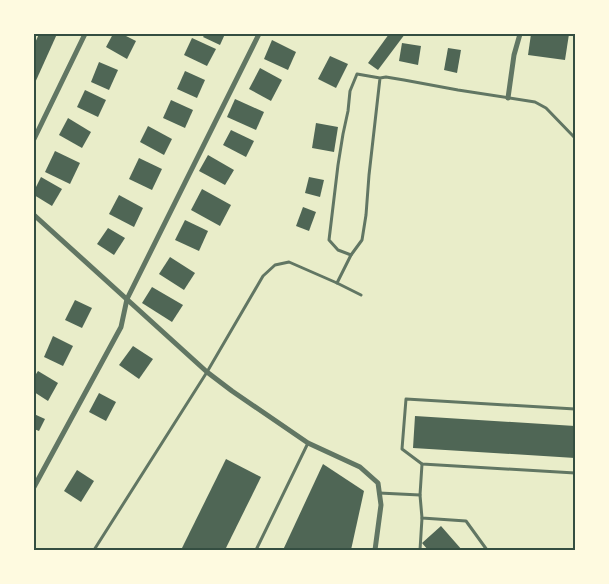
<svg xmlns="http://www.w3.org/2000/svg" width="609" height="584" font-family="'DM Sans',sans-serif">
<rect width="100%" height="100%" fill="#e9edc9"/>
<g fill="#4f6655">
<polygon points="39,34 57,34 34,85 34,45"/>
<polygon points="113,34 122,34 136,41 127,59 106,47"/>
<polygon points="205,34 225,34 220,45 203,37"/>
<polygon points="389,34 405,34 378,70 368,63"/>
<polygon points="531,34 569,34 565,60 528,55"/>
<polygon points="192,38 216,49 207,66 184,55"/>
<polygon points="272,40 296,52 288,70 264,59"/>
<polygon points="402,43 421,46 418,65 399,61"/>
<polygon points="448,48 461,50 457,73 444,70"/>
<polygon points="330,56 348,64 336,88 318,79"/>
<polygon points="99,62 118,70 109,90 91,82"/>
<polygon points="260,68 282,80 271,101 249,89"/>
<polygon points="185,71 205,80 197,98 177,89"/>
<polygon points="85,90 106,100 98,117 77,107"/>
<polygon points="235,99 264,112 256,130 227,117"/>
<polygon points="171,100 193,110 185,128 163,118"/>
<polygon points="68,118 91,132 82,148 59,135"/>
<polygon points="316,123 338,127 334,152 312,148"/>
<polygon points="148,126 172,139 164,155 140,142"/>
<polygon points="231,130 254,141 246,157 223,145"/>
<polygon points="55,151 80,163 70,184 45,172"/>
<polygon points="208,155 234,170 225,185 199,171"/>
<polygon points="139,158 162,169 152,190 129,179"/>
<polygon points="41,177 62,189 52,206 34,195 34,191"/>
<polygon points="309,177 324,180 320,197 305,193"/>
<polygon points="202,189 231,205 220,226 191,210"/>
<polygon points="119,195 143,208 134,227 109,214"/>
<polygon points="303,207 316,212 309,231 296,226"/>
<polygon points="185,220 208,231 199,251 175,240"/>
<polygon points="108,228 125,238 114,255 97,244"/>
<polygon points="170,257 195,273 184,290 159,274"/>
<polygon points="152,287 183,305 172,322 142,303"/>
<polygon points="75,300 92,308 82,328 65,320"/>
<polygon points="53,336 73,346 63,366 44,357"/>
<polygon points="133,346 153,359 139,379 119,365"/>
<polygon points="38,371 58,383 48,401 34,392 34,377"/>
<polygon points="99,393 116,402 106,421 89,412"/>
<polygon points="34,414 45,419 39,431 34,429"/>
<polygon points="415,416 575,426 575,458 413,448"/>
<polygon points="226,459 261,477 225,550 181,550"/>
<polygon points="323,464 364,491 351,550 283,550"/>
<polygon points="77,470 94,481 81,502 64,491"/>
<polygon points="441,526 462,550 428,550 422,543"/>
</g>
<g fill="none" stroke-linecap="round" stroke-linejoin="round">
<g stroke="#617663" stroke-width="3">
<polyline points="380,78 369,175 366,215 362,240 351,255 338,250 329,240 338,165 343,134 348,111 350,91 357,74 380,78 386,77 404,80 458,90 535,102 546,108 575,138"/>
<polyline points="337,283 351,255"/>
<polyline points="575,409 406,399 402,449 422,464 575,473"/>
<polyline points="379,493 420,495 422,464"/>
<polyline points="420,495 422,518 466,521 487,550"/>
<polyline points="94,550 207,372 263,276 275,265 289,262 337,283 361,295"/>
<polyline points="256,550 308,443"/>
<polyline points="420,550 422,518"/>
</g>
<g stroke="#617663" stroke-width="5">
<polyline points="508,98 514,55 520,34"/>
<polyline points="34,139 85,34"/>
<polyline points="34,215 207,372 232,391 308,443 360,467 378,483 381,505 375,550"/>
<polyline points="34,487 121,327 127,299 259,34"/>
</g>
</g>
<rect width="609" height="584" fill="none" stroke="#fefae0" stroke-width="70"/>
<rect x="35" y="35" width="539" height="514" fill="none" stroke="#344e41" stroke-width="2"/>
</svg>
